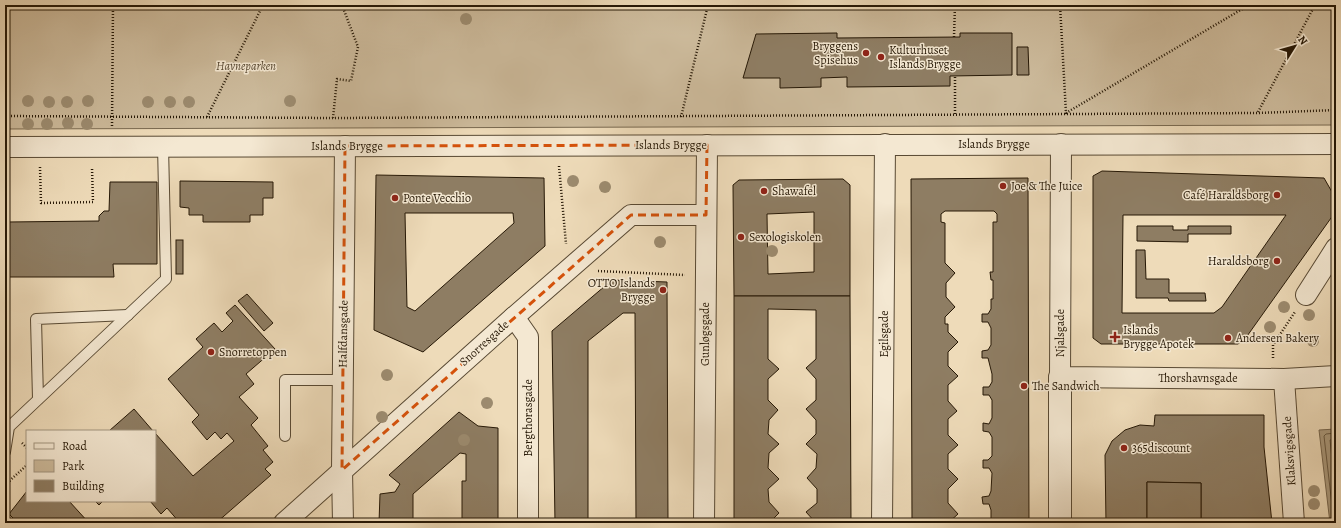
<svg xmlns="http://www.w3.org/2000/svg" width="1341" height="528" font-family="Alegreya,serif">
<rect width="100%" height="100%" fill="#eedbb9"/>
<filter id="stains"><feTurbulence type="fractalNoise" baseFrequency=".005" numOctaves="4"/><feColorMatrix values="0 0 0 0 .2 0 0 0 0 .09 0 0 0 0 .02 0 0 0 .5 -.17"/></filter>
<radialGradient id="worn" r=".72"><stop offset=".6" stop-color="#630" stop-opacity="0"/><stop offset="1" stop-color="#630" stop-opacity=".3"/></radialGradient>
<polygon fill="#ccba9b" stroke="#796950" points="5,5 1336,5 1336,125 5,129"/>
<polygon fill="#aa997c" stroke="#75654d" points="1336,429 1336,523 1330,523 1319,430"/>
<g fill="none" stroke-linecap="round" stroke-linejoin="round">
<g stroke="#685841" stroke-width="1">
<polyline points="1336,438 1330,440 1336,498"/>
<polyline points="1334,523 1324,436 1326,434 1336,433"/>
</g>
</g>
<g fill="#8e7d63" stroke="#261806" fill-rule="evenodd">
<polygon points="837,33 837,38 960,37 960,33 1012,33 1012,75 950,76 950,86 847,87 847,77 821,78 821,87 780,88 780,78 743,78 756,34"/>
<polygon points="1017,47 1028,47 1029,75 1017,75"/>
<path d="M1102 171 1324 178 1336 199V211L1245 339 1238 344H1101L1093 338V176ZM1123 215H1286L1222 307 1214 313H1122Z"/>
<path d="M376 175 544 178 545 246 423 352 374 330ZM405 213H513L514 223 415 311 407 307Z"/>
<polygon points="1028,178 1029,523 991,523 991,510 989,504 983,504 982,497 989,496 991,491 992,473 989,468 983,468 983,460 988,460 992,456 992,437 989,432 983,431 983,423 989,424 992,418 992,400 989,395 983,395 983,387 989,387 992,382 992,374 988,358 982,358 982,351 988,350 991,345 991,328 988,322 982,322 982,314 988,314 991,309 991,299 993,299 993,280 991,280 990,272 993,272 993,222 997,222 997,214 994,211 945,211 941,214 941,222 945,223 945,263 955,273 946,283 946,297 955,307 945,317 945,324 948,324 948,332 958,342 948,352 948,366 958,376 948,385 948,401 957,411 948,419 948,435 958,445 948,454 948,469 958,479 948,489 948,503 958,514 948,523 912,523 911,179"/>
<path d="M843 179 850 185V296H734L733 185 739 180ZM814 212V272L768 274 767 214Z"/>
<polygon points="180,181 273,182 273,198 263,198 263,215 250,215 250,222 203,222 203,215 189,215 189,208 180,207"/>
<polygon points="110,182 157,182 157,264 113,264 114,277 5,277 5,214 7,222 99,221 99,216 104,211 109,211"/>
<polygon points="1137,226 1173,226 1173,230 1188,230 1188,226 1231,226 1231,234 1188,234 1188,242 1137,241"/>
<rect x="176" y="240" width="7" height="34"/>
<polygon points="1136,250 1145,250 1146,279 1169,279 1169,293 1205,293 1206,301 1169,301 1168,298 1136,298"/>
<polygon points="612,280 667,282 668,523 636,523 635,313 623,313 588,341 588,523 555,523 552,331"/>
<polygon points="247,294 273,323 264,331 238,301"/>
<polygon points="734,296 850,296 851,523 816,523 806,512 817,503 817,489 807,478 816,468 817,454 806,444 816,434 816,420 806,409 816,400 816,379 806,368 816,359 816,310 768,309 768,359 779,369 768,379 768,400 778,410 769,420 768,434 779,444 769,453 768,468 779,479 768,489 769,502 779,513 769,523 734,523"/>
<polygon points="235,305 275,349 246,374 254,384 239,397 258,418 251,425 268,446 263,450 273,462 265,469 271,475 216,523 180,523 167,508 161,514 150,501 155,501 155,433 193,476 234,441 227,433 221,439 215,432 207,440 192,422 199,415 168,379 203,347 196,339 214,323 222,332 233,321 226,313"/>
<polygon points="134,409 153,431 109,431"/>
<polygon points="459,412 478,426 498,428 498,523 462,523 462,481 466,481 466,454 460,453 413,494 413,523 379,523 380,494 395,492 400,484 389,475"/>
<polygon points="1155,415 1264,415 1264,447 1272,523 1201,523 1201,483 1147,482 1147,523 1106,523 1105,455 1112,441 1125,430 1140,425 1154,426"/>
<polygon points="1147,482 1201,483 1201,522 1147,522"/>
<polygon points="27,491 27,501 69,501 89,523 18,523 9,514"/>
<polygon points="95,501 103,501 99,505"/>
</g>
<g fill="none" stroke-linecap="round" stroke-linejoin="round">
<g stroke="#584933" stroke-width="12">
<g id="service">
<polyline points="38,399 36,319 128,315"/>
<polyline points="285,436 285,380 343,380"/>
<polyline points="5,452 9,427 166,279 163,146"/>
</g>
</g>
<g stroke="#584933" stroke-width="22">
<g id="minor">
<polyline points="1061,144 1060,377 1284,379 1336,376"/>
<polyline points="5,147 1336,144"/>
<polyline points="1306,295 1336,248"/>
<polyline points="514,317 528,337 528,523"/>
<polyline points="1284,379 1294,523"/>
<polyline points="284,523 514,317 631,215 706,215"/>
<polyline points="343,523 342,470 345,146"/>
<polyline points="704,523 707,145"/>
<polyline points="882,523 885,144"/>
</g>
</g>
<g stroke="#584933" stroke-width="24">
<polyline id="tertiary" points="1060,523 1060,377"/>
</g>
<g stroke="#261806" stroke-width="2.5" stroke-dasharray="1 2" stroke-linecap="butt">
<polyline points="1060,5 1066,113 1249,5"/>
<polyline points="954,37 955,5"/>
<polyline points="1258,112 1315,5"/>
<polyline points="955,114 955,76"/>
<polyline points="5,116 333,118 1258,113 1336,110"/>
<polyline points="207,117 263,5"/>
<polyline points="681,117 708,5"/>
<polyline points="333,118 337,79 351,81 358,47 342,5"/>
<polyline points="112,126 113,5"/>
<polyline points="559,166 566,244"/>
<polyline points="40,167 41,203 93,202 92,168"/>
<polyline points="598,271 685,275"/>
<polyline points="1273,358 1273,345 1295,312"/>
<polyline points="22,443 27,448"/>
<polyline points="5,485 27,465"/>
</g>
<use href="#service" stroke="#f4e8d2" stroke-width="10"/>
<use href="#minor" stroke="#f4e8d2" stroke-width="20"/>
<use href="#tertiary" stroke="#f4e8d2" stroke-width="22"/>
</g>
<g fill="#9c8b6f">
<circle cx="466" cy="19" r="6"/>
<circle cx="28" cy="101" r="6"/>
<circle cx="88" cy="101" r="6"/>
<circle cx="290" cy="101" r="6"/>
<circle cx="49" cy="102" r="6"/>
<circle cx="67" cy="102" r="6"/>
<circle cx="148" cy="102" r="6"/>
<circle cx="170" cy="102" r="6"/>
<circle cx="189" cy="102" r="6"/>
<circle cx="68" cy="123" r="6"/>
<circle cx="28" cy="124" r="6"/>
<circle cx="47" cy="124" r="6"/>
<circle cx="87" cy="124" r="6"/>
<circle cx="573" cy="181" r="6"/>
<circle cx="605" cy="187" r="6"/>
<circle cx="660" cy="242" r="6"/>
<circle cx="772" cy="251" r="6"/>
<circle cx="1284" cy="307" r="6"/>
<circle cx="1309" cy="315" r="6"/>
<circle cx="1270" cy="327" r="6"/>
<circle cx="1313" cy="341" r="6"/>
<circle cx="387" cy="375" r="6"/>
<circle cx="487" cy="403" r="6"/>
<circle cx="382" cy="417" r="6"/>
<circle cx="464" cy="440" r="6"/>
<circle cx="1314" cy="491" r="6"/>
<circle cx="1314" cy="504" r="6"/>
</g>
<path fill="none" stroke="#d5520b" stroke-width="3" stroke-dasharray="8 5" stroke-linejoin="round" d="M707 145 706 215H631L342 470 345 146Z"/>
<g fill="#8f2418" stroke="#f4e8d2" stroke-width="1.5">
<circle cx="866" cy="53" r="4"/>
<circle cx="881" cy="57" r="4"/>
<circle cx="1003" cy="186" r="4"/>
<circle cx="764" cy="191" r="4"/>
<circle cx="1277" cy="195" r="4"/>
<circle cx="395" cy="198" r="4"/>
<circle cx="741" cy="237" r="4"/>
<circle cx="1277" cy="261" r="4"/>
<circle cx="663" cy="290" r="4"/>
<path d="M1113 331h4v4h4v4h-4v4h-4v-4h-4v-4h4z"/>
<circle cx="1228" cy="338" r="4"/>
<circle cx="211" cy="352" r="4"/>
<circle cx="1024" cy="386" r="4"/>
<circle cx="1124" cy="448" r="4"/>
</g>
<g text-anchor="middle" stroke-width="3" stroke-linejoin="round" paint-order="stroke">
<g font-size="12" fill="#261806" stroke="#f4e8d2" text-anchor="start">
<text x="858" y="50" text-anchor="end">Bryggens<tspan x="858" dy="14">Spisehus</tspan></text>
<text x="889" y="54">Kulturhuset<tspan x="889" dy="14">Islands Brygge</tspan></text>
<text x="1011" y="190">Joe &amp; The Juice</text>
<text x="772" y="195">Shawafel</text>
<text x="1269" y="199" text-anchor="end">Café Haraldsborg</text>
<text x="403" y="202">Ponte Vecchio</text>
<text x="749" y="241">Sexologiskolen</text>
<text x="1269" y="265" text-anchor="end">Haraldsborg</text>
<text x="655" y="287" text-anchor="end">OTTO Islands<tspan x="655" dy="14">Brygge</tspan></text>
<text x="1123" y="334">Islands<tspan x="1123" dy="14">Brygge Apotek</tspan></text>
<text x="1236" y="342">Andersen Bakery</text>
<text x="219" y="356">Snorretoppen</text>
<text x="1032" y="390">The Sandwich</text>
<text x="1132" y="452">365discount</text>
</g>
<g font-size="12" font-style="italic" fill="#584933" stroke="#f4e8d2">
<text x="246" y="70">Havneparken</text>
</g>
<g font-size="12" fill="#261806" stroke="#f4e8d2">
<text x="994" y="148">Islands Brygge</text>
<text x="671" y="149">Islands Brygge</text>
<text x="347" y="150">Islands Brygge</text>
<text transform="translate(1060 333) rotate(-90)" y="4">Njalsgade</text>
<text transform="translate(343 334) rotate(-89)" y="4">Halfdansgade</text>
<text transform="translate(705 334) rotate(-90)" y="4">Gunløgsgade</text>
<text transform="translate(884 334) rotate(-90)" y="4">Egilsgade</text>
<text transform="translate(484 343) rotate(-42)" y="4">Snorresgade</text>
<text x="1198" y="382">Thorshavnsgade</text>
<text transform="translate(528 418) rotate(-90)" y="4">Bergthorasgade</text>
<text transform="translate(1289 451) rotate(-94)" y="4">Klaksvigsgade</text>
</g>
</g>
<rect width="1341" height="528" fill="none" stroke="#eedbb9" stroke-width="20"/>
<rect x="6" y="6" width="1329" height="516" fill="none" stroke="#261806" stroke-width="2"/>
<rect x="10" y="10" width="1321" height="508" fill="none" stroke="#261806"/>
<rect x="26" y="430" width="130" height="72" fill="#f4e8d2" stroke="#a29580"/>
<rect x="34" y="443" width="20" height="6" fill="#f4e8d2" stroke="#a29580"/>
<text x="62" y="450" font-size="12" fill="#261806">Road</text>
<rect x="34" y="460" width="20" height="12" fill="#ccba9b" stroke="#a29580"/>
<text x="62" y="470" font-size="12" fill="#261806">Park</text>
<rect x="34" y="480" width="20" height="12" fill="#8e7d63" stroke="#a29580"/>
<text x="62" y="490" font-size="12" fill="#261806">Building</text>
<g transform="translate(1295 46) rotate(53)" stroke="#f4e8d2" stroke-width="3" paint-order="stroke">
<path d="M0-3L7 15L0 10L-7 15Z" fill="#261806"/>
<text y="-6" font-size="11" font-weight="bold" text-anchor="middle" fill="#261806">N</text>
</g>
<rect width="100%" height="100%" filter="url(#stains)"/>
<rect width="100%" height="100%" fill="url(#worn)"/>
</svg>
